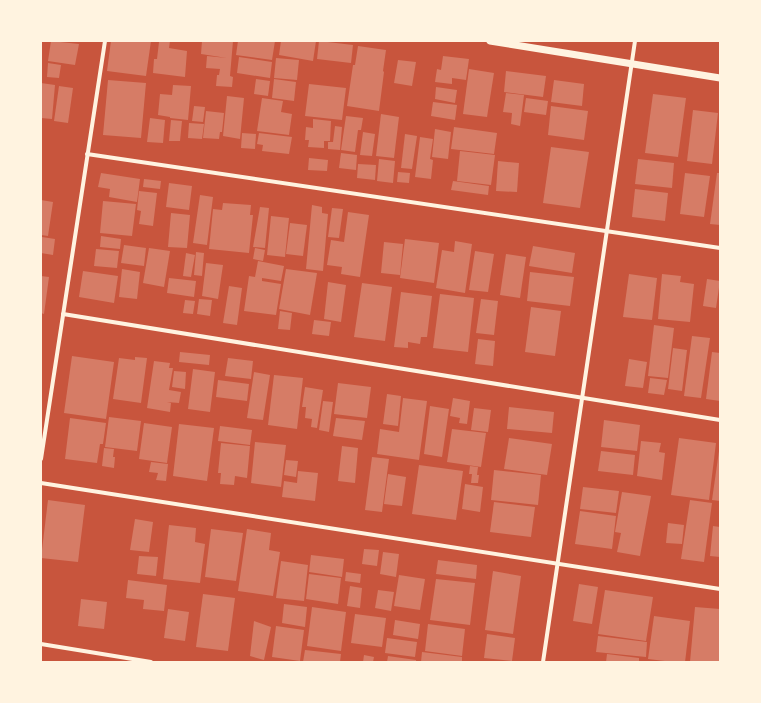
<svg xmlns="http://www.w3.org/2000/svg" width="761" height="703" font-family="Signika,sans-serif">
<rect width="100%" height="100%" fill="#c8553d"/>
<g fill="#d67c66">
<polygon points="51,41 79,44 75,65 48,61"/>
<polygon points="111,41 151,41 146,76 107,71"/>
<polygon points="156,41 170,41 169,48 187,51 185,77 153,73 154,59 157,59 159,42"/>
<polygon points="202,41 233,41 230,76 233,77 232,87 216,86 217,75 219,75 220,69 206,68 207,56 227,58 201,54"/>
<polygon points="238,41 275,41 272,60 236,55"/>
<polygon points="281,41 316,41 313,61 279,55"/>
<polygon points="319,41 353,45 351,63 317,59"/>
<polygon points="358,46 386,50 383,71 384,72 379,111 347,106 353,65 355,65"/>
<polygon points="443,56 469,59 466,80 452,78 452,84 435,82 437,69 441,70"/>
<polygon points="239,57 272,62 270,78 237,73"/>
<polygon points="276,58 299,60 297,80 274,78"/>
<polygon points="398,60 416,62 412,86 394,83"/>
<polygon points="48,63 61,65 59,78 47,77"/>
<polygon points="469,69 494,73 487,117 463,114"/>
<polygon points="506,71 546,76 543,97 504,92"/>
<polygon points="256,79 270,81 268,96 254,94"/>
<polygon points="274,79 296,82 294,101 272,98"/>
<polygon points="108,80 146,83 141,138 103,135"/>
<polygon points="554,80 584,84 582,106 551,102"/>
<polygon points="41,83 55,85 52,119 41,118"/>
<polygon points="309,84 346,88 342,120 305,116"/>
<polygon points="173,85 191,86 188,120 170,118 170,117 158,115 160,94 172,95"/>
<polygon points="59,86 73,88 68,123 54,121"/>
<polygon points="436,87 457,90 455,103 435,99"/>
<polygon points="506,93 524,95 520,126 511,124 512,113 503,112"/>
<polygon points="653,94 686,98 678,157 645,153"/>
<polygon points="227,96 244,98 240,139 223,136"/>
<polygon points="262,98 283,101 281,112 292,114 289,135 257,131"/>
<polygon points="526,98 548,101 546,115 524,112"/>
<polygon points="433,102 457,105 455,120 431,116"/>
<polygon points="194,106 205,107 203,122 192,121"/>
<polygon points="551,106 588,111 584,140 548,135"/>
<polygon points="693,110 718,113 712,164 687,161"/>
<polygon points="206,111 224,113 222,132 220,132 219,139 203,138"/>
<polygon points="381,114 399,117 394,158 376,156"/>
<polygon points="346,116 363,118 361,130 358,130 355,152 341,150"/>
<polygon points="150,118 165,120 163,143 147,142"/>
<polygon points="313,119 331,121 330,141 324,141 324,148 308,147 309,140 305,140 306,127 313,128"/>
<polygon points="171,120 182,121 180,141 169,141"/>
<polygon points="189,123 204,124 202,139 188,138"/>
<polygon points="335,126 342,127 340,150 328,149 328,142 333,142"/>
<polygon points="454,127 497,133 494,154 451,149"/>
<polygon points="435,129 451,132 448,159 432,157"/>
<polygon points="363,132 375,134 372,156 360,155"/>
<polygon points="242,133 256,134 255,149 241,148"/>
<polygon points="259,133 292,137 289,154 262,151 263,145 257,144"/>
<polygon points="405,134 417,136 412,169 401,168"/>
<polygon points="420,137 433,139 430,159 433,160 431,179 415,177"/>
<polygon points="551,147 589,152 580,208 543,203"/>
<polygon points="460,151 495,155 491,185 457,181"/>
<polygon points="341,153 357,155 356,170 339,168"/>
<polygon points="309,158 328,160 327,171 308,170"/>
<polygon points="379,159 395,161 393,183 377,181"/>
<polygon points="638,159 674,163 672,188 635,184"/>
<polygon points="498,161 519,163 517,192 496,191"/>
<polygon points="358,164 376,165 375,180 357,178"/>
<polygon points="398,172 410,173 409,183 397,182"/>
<polygon points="101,173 140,179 137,202 109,197 110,189 98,187"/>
<polygon points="685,173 710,176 704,217 680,214"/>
<polygon points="717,173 720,173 720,225 710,224"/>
<polygon points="144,179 161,181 160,189 143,187"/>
<polygon points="453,181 489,186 488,195 451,190"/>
<polygon points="169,183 192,186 189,210 166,207"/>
<polygon points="635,189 668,193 665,221 632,217"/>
<polygon points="139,191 157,193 153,226 139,224 141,211 137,210"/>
<polygon points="200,195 213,197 207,245 193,243"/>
<polygon points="41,200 53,202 48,236 41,235"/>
<polygon points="103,201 136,204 132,236 100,233"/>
<polygon points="223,203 251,205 250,215 253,215 249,253 209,249 213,209 222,210"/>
<polygon points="312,205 322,207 322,213 328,214 323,271 306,269"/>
<polygon points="260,207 269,208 265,248 253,247"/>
<polygon points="332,208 343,209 339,238 328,237"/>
<polygon points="348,212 369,215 360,277 341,274 342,267 327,265 331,240 344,242"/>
<polygon points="171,213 190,215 187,248 168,247"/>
<polygon points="271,216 289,218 285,257 267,255"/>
<polygon points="290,223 307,225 303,256 286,254"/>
<polygon points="101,236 121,239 120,249 100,247"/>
<polygon points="42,237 55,239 53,255 41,253"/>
<polygon points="405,239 439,243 434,283 400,278"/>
<polygon points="455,241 472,244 465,293 436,288 442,250 454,252"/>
<polygon points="384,242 403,244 400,275 381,273"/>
<polygon points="124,245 146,248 144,266 121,263"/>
<polygon points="533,246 575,253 572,273 529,266"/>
<polygon points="149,248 170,251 164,287 143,283"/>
<polygon points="255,248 265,250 263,261 253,259"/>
<polygon points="96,249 119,251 117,268 94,266"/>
<polygon points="475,251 494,254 488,292 469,290"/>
<polygon points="196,252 204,253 202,276 194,275"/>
<polygon points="186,253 195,255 191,277 183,276"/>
<polygon points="506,254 526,257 520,298 500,295"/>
<polygon points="258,261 284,266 281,281 262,278 262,281 281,284 276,315 244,311 249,276 255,277"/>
<polygon points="206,263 223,265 218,299 202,296"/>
<polygon points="122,269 140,272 137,299 119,297"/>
<polygon points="286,269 317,273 310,315 279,309"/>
<polygon points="83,271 118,276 114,303 79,297"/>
<polygon points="530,272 574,277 570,306 527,301"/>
<polygon points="629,274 657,278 652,320 623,317"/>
<polygon points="662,274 681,276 680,282 694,284 690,322 658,319"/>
<polygon points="41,276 49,277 44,314 41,313"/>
<polygon points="169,278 196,281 194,297 167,293"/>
<polygon points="707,279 720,281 716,308 703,306"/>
<polygon points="328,282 346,285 341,322 324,319"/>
<polygon points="362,283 392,287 385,341 354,337"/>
<polygon points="229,286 242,288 237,325 223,323"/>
<polygon points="401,292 432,296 427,337 421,337 420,344 408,342 408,348 394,347"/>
<polygon points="440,294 474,298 468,352 433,348"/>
<polygon points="199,299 212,300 210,316 197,314"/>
<polygon points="481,299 498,301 494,335 476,333"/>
<polygon points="185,300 195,301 193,314 183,313"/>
<polygon points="531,307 561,311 555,356 525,352"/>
<polygon points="280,311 292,313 290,330 278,329"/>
<polygon points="314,320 331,322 329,336 312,334"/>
<polygon points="654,325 674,328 668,378 648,376"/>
<polygon points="692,336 710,338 701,398 684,396"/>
<polygon points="478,339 495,341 493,366 475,364"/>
<polygon points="673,348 687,350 682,391 668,389"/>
<polygon points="180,352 210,355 209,365 179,362"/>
<polygon points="712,352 720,353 720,401 706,399"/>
<polygon points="72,356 114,362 106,419 64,413"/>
<polygon points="135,357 147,358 141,403 113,399 119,358 135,360"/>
<polygon points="228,358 253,361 251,379 225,376"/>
<polygon points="629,359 647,362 643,388 625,386"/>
<polygon points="154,361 170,363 169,368 173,368 169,390 181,392 179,403 167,402 171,403 170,412 147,408"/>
<polygon points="193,369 215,372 210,412 188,409"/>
<polygon points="174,371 186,372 185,389 172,387"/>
<polygon points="254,372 270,375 263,420 247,418"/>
<polygon points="274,375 303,378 297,429 268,425"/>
<polygon points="650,378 667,380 664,395 648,393"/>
<polygon points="218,380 249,384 247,401 216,397"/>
<polygon points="338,383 371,387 367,418 334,414"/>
<polygon points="305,387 323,390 317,428 311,427 312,419 305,418 306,407 302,407"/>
<polygon points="387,394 401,396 398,426 383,424"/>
<polygon points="403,398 427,401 419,460 377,454 380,429 399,432"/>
<polygon points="453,398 470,401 467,424 459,423 460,418 450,416"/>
<polygon points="323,401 333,402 329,432 319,430"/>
<polygon points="430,406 449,409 442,457 424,454"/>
<polygon points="509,407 554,412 552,433 507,429"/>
<polygon points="474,408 491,410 488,432 471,430"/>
<polygon points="109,417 141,421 137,451 105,447"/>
<polygon points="70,418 106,423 103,444 100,444 97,463 65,459"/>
<polygon points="336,418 365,421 362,440 333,436"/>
<polygon points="604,420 640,425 637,451 601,447"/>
<polygon points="144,423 172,427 167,463 139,459"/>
<polygon points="179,424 214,428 207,481 173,476"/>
<polygon points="220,426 252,430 250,445 218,441"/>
<polygon points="452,429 486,433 481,467 447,462"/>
<polygon points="509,438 552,444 547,475 504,469"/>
<polygon points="679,438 716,443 709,500 671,495"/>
<polygon points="641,441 661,443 659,452 665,453 662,480 637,476"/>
<polygon points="255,442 286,445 281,487 251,483"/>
<polygon points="221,443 250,446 247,478 235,476 234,485 220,484 221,473 218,473"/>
<polygon points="342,446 358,448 355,483 338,481"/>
<polygon points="104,448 114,449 113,457 115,457 114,468 102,466"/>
<polygon points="601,451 635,455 633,475 598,471"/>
<polygon points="719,451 720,451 720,501 712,500"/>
<polygon points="372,457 389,459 382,512 365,510"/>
<polygon points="286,460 298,461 296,477 284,475"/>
<polygon points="151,462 168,464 166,481 156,480 158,473 149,472"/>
<polygon points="419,465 463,471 456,520 412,514"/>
<polygon points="470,466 478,467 477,475 479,475 478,483 471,483 472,474 469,474"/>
<polygon points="494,470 541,475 538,505 491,500"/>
<polygon points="298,471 318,473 315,501 282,497 284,481 297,483"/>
<polygon points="388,474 406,477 402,506 384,504"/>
<polygon points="465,484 483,487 480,512 462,509"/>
<polygon points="583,487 619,491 616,513 580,509"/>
<polygon points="622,492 651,496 640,556 617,552 621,533 615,532"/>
<polygon points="48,500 85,505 78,562 41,558"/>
<polygon points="690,500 712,503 704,562 681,559"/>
<polygon points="494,502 535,507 531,537 490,532"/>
<polygon points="580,511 616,516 612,549 575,544"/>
<polygon points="135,519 153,522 149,552 130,550"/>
<polygon points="668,523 684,525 682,544 666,543"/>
<polygon points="169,525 196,528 195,542 205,544 200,583 163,579"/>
<polygon points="713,526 720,527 720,557 710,556"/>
<polygon points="211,529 243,533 236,581 205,577"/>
<polygon points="247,529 271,533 269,550 280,552 273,596 238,591"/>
<polygon points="364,549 379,550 377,566 362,564"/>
<polygon points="383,552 399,554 396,577 380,574"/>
<polygon points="311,555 344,559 342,577 309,572"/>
<polygon points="139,556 158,557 156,576 137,574"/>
<polygon points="438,560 477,565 476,579 436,574"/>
<polygon points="281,561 308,565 304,601 276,598"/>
<polygon points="493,571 521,576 513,634 485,630"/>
<polygon points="346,572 361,574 360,583 345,581"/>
<polygon points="309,574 341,578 338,604 306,599"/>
<polygon points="399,575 425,579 420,610 394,606"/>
<polygon points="436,579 475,583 470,625 430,620"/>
<polygon points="128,580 167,585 164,611 143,609 144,600 126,598"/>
<polygon points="579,584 598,587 592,624 573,621"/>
<polygon points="350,586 362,588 360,608 347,606"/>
<polygon points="378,590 394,592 391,611 375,608"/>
<polygon points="605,590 653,597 646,641 598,634"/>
<polygon points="203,594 235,598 228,651 196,647"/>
<polygon points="81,599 107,602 104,629 78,626"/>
<polygon points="284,604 307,607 305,627 282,623"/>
<polygon points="312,607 346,612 341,651 307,646"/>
<polygon points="695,607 720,609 720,662 690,662"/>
<polygon points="168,609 189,612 185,641 164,638"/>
<polygon points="355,614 386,618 382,647 351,643"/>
<polygon points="654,616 690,621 685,662 673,662 648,659"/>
<polygon points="395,620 420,624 418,639 393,635"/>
<polygon points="254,621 271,627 264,660 250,656"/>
<polygon points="428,624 465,629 462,656 425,651"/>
<polygon points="276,626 304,630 300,661 272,657"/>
<polygon points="487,634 515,638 512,661 484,658"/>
<polygon points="598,636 647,642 646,657 596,652"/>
<polygon points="387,638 417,642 415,657 385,653"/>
<polygon points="305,650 341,654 340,662 303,662"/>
<polygon points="422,652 462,657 462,662 421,662"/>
<polygon points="607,654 639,658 639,662 606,662"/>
<polygon points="364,655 374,657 373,662 363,662"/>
<polygon points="388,656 416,660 416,662 387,662"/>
</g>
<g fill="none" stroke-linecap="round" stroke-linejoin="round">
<g stroke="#fff3e0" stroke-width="4">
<polyline points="87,154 720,248"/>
<polyline points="63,314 720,420"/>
<polyline points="41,459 105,41"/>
<polyline points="41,483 720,589"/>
<polyline points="41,644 151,662"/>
<polyline points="543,662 635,41"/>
</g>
<polyline stroke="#fff3e0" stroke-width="7" points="490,41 720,78"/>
</g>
<rect width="761" height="703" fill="none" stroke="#fff3e0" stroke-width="84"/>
</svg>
